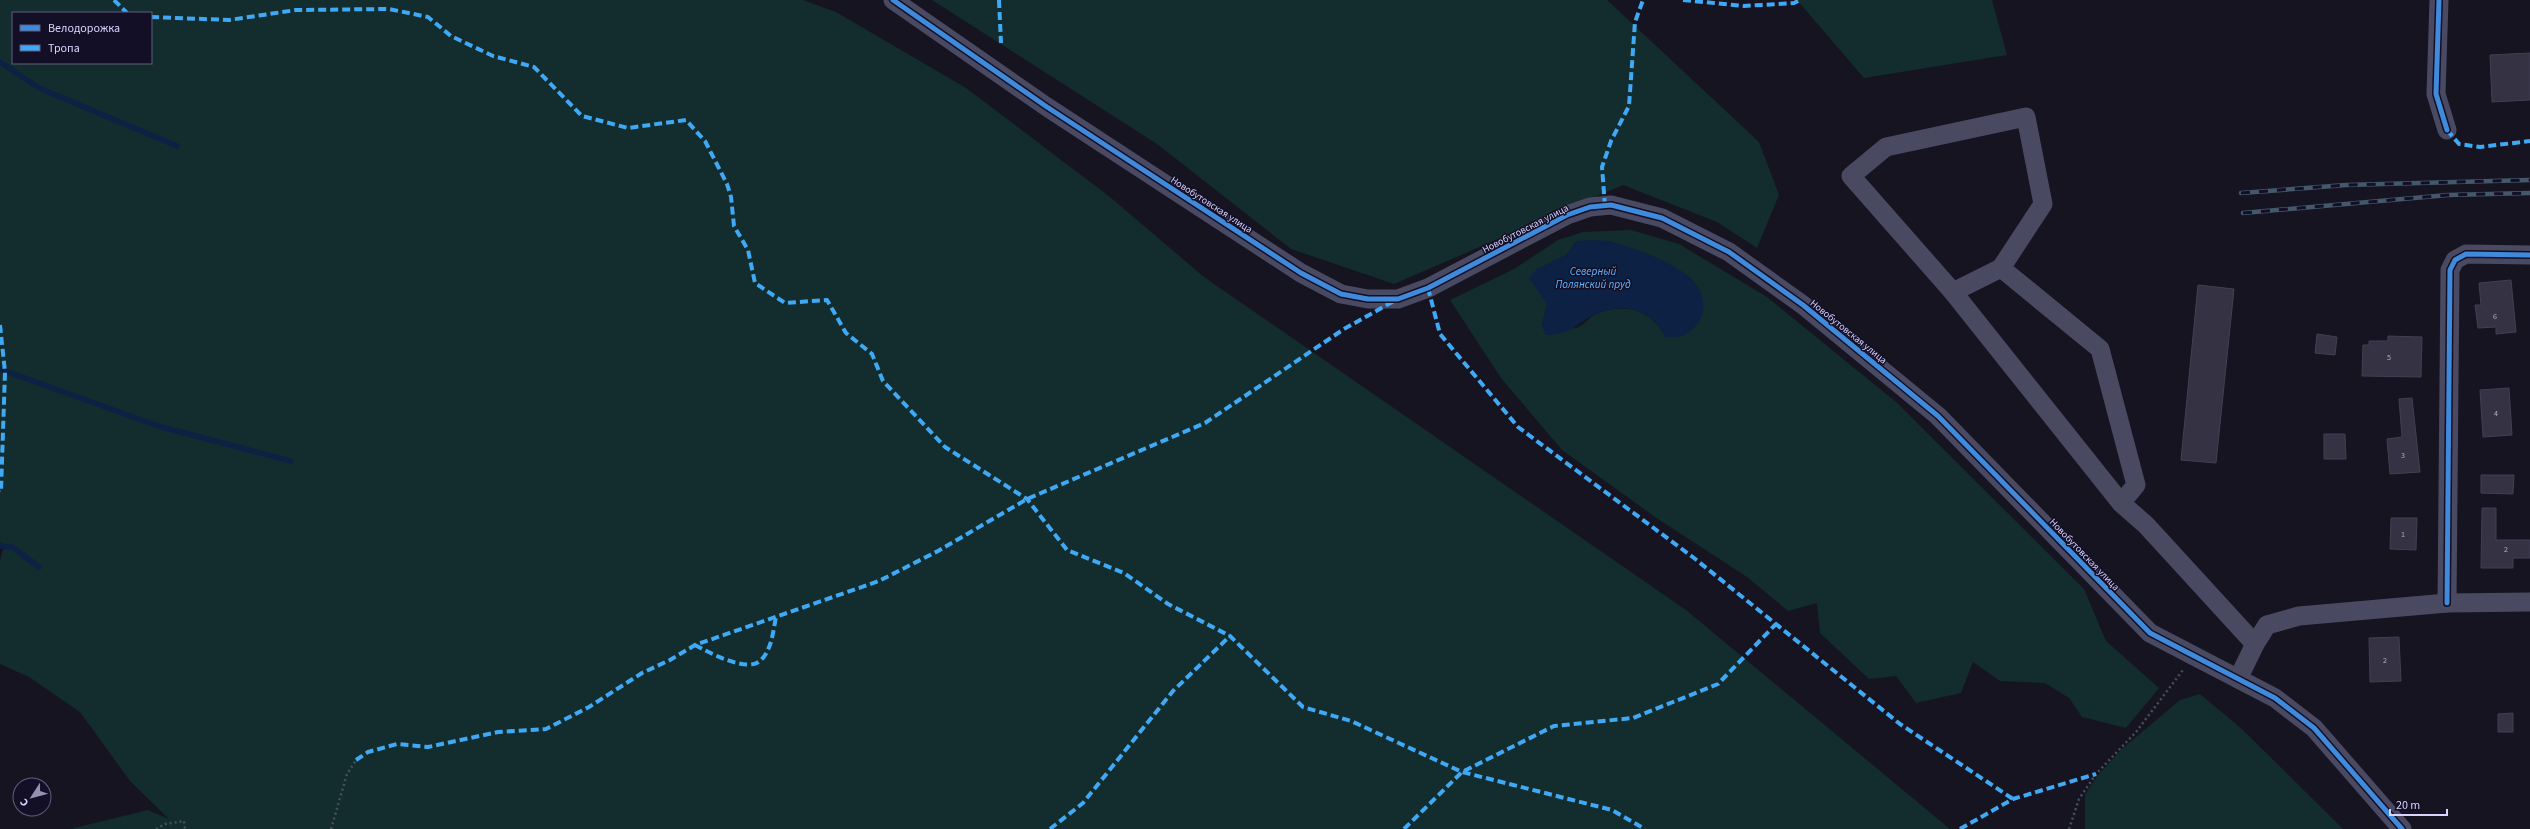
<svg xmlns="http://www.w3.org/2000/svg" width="2530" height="829" font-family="'Source Sans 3',sans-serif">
<rect width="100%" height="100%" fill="#161421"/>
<g fill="#132c2d" fill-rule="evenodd">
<path d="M0 0H803L836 12 966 88 1110 197 1204 277 1686 610 1950 829H70L148 810 169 819 130 781 80 712 29 677 0 664V560L4 546 0 542ZM13 13H151V63H13Z"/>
<polygon points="932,0 1607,0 1759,142 1779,195 1757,248 1717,222 1623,185 1394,284 1291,249 1157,144"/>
<polygon points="1797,0 1992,0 2007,55 1864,78"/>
<path d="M1631 230 1679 244 1767 297 1896 402 2084 589 2106 641 2159 688 2126 728 2082 717 2069 698 2045 683 2000 681 1973 662 1961 693 1916 703 1896 676 1869 679 1820 633 1817 603 1788 611 1747 577 1655 517 1562 450 1501 378 1450 300 1514 269 1558 240 1583 232ZM1577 241H1609L1657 259 1685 274 1683 336 1666 337C1651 310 1625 302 1596 314 1589 317 1583 326 1576 328 1565 329 1552 326 1542 326L1547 304 1536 270 1566 255Z"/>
<polygon points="2200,694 2243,730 2343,829 2085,829 2085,795 2097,776 2123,748 2180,700"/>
</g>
<path fill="#0d2144" d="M1577 241C1587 241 1601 239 1611 242 1635 248 1664 259 1684 273 1709 290 1711 320 1684 335 1680 338 1671 337 1666 337 1652 310 1624 301 1596 314 1574 324 1574 334 1546 335L1542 326 1547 304 1529 278 1536 270 1566 255Z"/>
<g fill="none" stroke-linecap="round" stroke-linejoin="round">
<g stroke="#0d2144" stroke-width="5.5">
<polyline points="0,62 39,88 177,146"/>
<polyline points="0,369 158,426 291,461"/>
<polyline points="0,546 12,547 39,567"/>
</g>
</g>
<g fill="#343243" stroke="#433f54">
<polygon points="2530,53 2530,100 2492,102 2490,55"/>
<polygon points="2511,280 2516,332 2496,334 2496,327 2478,328 2475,305 2481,305 2479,283"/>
<polygon points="2198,285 2234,289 2216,463 2181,460"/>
<polygon points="2317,334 2337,337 2335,355 2315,353"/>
<polygon points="2388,336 2422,337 2421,377 2362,376 2363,345 2369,345 2369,341 2388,341"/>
<polygon points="2509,388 2512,435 2483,437 2480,390"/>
<polygon points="2412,398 2420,472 2390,474 2387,439 2402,437 2399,399"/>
<polygon points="2324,434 2345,434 2346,459 2324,459"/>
<polygon points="2481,475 2514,475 2513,494 2481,493"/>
<polygon points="2482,508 2496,508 2496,540 2530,540 2530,558 2513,558 2513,568 2481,568"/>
<polygon points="2391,518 2417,518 2416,550 2390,549"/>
<polygon points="2399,637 2401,681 2370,682 2369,638"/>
<polygon points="2513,713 2513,732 2498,732 2498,714"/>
</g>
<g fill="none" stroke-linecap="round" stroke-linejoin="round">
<g stroke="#44505f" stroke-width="2.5" stroke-dasharray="2 3" stroke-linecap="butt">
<polyline points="0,491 1,491"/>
<polyline points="156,829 165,824 184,821 185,829"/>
<polyline points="331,829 347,774 356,760"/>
<polyline points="2069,829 2079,799 2096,774 2136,732 2183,670"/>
</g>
<g stroke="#4a4962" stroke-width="19">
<polyline points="893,0 1047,107 1301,273 1341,294 1368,299 1398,299 1428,288 1567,215 1590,207 1611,205 1662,218 1729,252 1803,305 1938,416 2150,633 2275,698 2314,728 2402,829"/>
<polyline points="2439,0 2436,94 2447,130"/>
<polyline points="1953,292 2001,268"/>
<polyline points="2121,503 2136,485 2100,349 2001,268 2043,204 2026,117 1886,147 1851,176 1953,292 2121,503 2146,525 2255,644"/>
<polyline points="2447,603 2450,270 2455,260 2466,254 2530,255"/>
<polyline points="2238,679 2255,644 2267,625 2299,616 2447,603 2530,602"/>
</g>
<g stroke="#43596b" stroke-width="4.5">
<g id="rail">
<polyline points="2241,193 2346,185 2530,180"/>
<polyline points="2243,213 2448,195 2530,193"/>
</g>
</g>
<use href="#rail" stroke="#130f26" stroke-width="3" stroke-dasharray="9" stroke-linecap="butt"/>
<g stroke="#3fa9f5" stroke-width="4" stroke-dasharray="8 4" stroke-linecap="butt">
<polyline points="114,0 127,13"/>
<polyline points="999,0 1001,43"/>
<polyline points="1683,0 1744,6 1794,3 1800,0"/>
<polyline points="151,17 229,20 296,10 389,9 428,17 451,36 493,56 534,67 582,116 628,128 686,120 705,141 727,184 731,197 734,226 748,250 755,283 785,303 827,300 846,333 872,354 883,381 945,447 1027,499 1067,550 1124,573 1168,604 1230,636 1303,707 1351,721 1462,772 1612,810 1645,829"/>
<polyline points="2447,130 2459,144 2480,147 2530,141"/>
<polyline points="1605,206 1602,167 1611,141 1629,106 1635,22 1643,0"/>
<polyline points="1428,288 1440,334 1518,427 1694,558 1900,724 2013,799"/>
<polyline points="0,325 5,372 1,491"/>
<path d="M695 645C708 652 748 674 761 660 772 649 773 631 776 617"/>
<polyline points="356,760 368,752 397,744 428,747 498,732 546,729 589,707 642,673 670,660 695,645 879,581 938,551 1027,499 1205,423 1344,329 1394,301"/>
<polyline points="1050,829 1083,803 1173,691 1230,636"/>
<polyline points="1404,829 1462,772 1554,726 1633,718 1718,684 1776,624"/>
<polyline points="1960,829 2013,799 2096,774"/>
</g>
<g stroke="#130f26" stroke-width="8">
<g id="cycleway">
<polyline points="893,0 1047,107 1301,273 1341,294 1368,299 1398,299 1428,288 1567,215 1590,207 1611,205 1662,218 1729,252 1803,305 1938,416 2150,633 2275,698 2314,728 2402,829"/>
<polyline points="2439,0 2436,94 2447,130"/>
<polyline points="2447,603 2450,270 2455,260 2466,254 2530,255"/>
</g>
</g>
<use href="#cycleway" stroke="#408adc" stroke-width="5"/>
</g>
<g text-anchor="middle" stroke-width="3" stroke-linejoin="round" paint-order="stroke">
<g font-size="8" fill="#b0acd0">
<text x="2495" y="319">6</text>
<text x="2389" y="360">5</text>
<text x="2496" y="416">4</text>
<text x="2403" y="458">3</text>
<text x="2403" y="537">1</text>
<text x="2506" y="552">2</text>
<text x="2385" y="663">2</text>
</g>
<g font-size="10" fill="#d9d4ff" stroke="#130f26">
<text transform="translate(1212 204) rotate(33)" y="4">Новобутовская улица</text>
<text transform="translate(1525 228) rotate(-27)" y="4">Новобутовская улица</text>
<text transform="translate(1849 331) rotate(39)" y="4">Новобутовская улица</text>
<text transform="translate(2085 554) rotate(46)" y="4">Новобутовская улица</text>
</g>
<g font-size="11" font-style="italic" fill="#62b6ff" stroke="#130f26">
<text x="1593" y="275">Северный<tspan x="1593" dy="13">Полянский пруд</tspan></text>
</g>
</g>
<rect x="12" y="12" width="140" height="52" fill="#130f26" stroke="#625e7d"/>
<rect x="20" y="25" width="20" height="6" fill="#408adc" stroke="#625e7d"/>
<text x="48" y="32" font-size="12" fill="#d9d4ff">Велодорожка</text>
<rect x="20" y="45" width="20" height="6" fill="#3fa9f5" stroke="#625e7d"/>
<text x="48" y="52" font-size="12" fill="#d9d4ff">Тропа</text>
<g transform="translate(32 797) rotate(234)"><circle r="19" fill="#130f26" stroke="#625e7d"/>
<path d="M0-3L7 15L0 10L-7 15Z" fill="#9591b1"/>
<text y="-6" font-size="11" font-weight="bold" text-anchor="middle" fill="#d9d4ff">С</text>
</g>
<path d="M2390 809v6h57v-6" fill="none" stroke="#d9d4ff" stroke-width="2"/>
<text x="2396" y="809" font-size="12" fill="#d9d4ff" stroke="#130f26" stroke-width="3" paint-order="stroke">20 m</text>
</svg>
